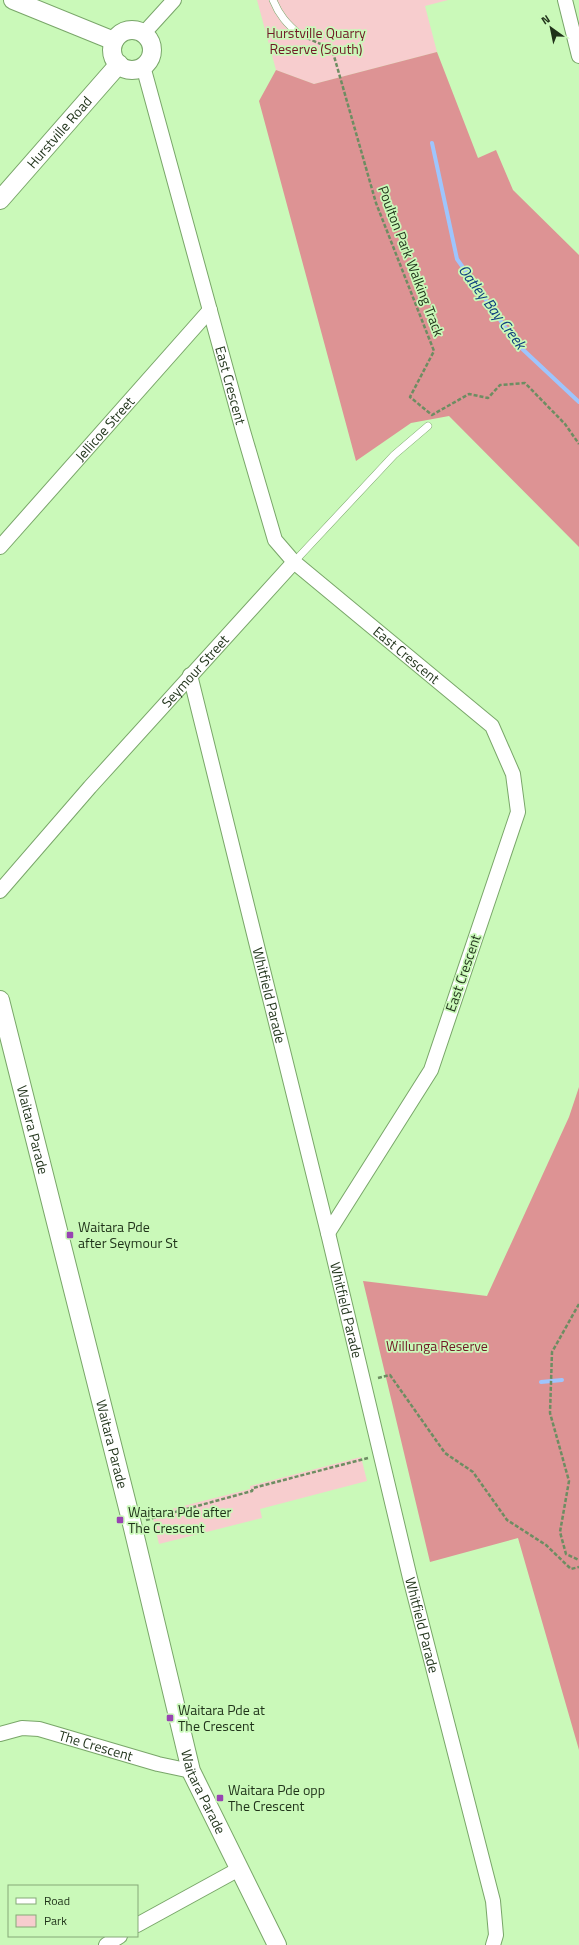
<svg xmlns="http://www.w3.org/2000/svg" width="579" height="1945" font-family="'Titillium Web',sans-serif">
<rect width="100%" height="100%" fill="#caf9b9"/>
<g fill="#f7cdce">
<polygon points="257,0 448,0 425,6 437,52 314,84 276,70"/>
<polygon points="361,1457 367,1481 260,1509 262,1518 159,1544 152,1514 250,1489 250,1486"/>
</g>
<g fill="#dd9394">
<polygon points="437,52 478,158 496,150 513,190 579,255 579,547 449,416 411,423 356,461 259,101 276,70 314,84"/>
<polygon points="579,1087 579,1750 518,1538 430,1562 363,1281 487,1296 569,1117"/>
</g>
<g fill="none" stroke-linecap="round" stroke-linejoin="round">
<g stroke="#9ec5fd" stroke-width="4">
<polyline points="432,143 457,259 517,344 579,402"/>
<polyline points="541,1382 562,1380"/>
</g>
<g stroke="#79a669" stroke-width="8">
<g id="service">
<path d="M273 0C279 15 287 24 299 34"/>
<polyline points="294,562 394,455 428,426"/>
</g>
</g>
<g stroke="#79a669" stroke-width="16">
<g id="minor">
<polyline points="565,0 579,56"/>
<polyline points="144,33 174,0"/>
<path id="s1" d="M143 66 243 431 275 540 294 562 492 726 513 774 518 812 431 1070 328 1233"/>
<path id="s2" d="M0 547 210 310"/>
<path id="s3" d="M190 675 328 1233 410 1578 493 1901 496 1935 493 1945"/>
<path id="s4" d="M0 891 90 787 294 562"/>
<path id="s5" d="M0 1734 22 1728 39 1729 158 1764 191 1771"/>
<polyline points="137,1925 239,1869"/>
<polyline points="106,1945 120,1936"/>
</g>
</g>
<g stroke="#79a669" stroke-width="20">
<g id="tertiary">
<polyline points="13,0 114,41"/>
<circle cx="132" cy="50" r="20"/>
<path id="s6" d="M0 200 119 64"/>
<path id="s7" d="M0 1000 132 1524 191 1771 277 1945"/>
</g>
</g>
<g stroke="#6d8d62" stroke-width="2.5" stroke-dasharray="4 2" stroke-linecap="butt">
<polyline points="307,38 332,49 376,203 434,351 410,397 432,415 469,394 488,398 500,385 525,383 565,424 579,444"/>
<polyline points="579,1304 552,1352 550,1413 569,1481 560,1532 566,1554 579,1560"/>
<polyline points="378,1378 390,1375 445,1453 473,1472 507,1520 546,1545 571,1569 579,1567"/>
<polyline points="146,1520 252,1491 253,1488 368,1458"/>
</g>
<use href="#service" stroke="#fff" stroke-width="7"/>
<use href="#minor" stroke="#fff" stroke-width="14"/>
<use href="#tertiary" stroke="#fff" stroke-width="18"/>
</g>
<g fill="#9844b2" stroke="#caf9b9" stroke-width="1.5">
<rect x="66" y="1231" width="8" height="8" rx="2"/>
<rect x="116" y="1516" width="8" height="8" rx="2"/>
<rect x="166" y="1714" width="8" height="8" rx="2"/>
<rect x="216" y="1794" width="8" height="8" rx="2"/>
</g>
<g text-anchor="middle" stroke-width="3.5" stroke-linejoin="round" paint-order="stroke">
<g font-size="14" fill="#701926" stroke="#caf9b9">
<text x="316" y="38">Hurstville Quarry<tspan x="316" dy="16">Reserve (South)</tspan></text>
<text x="437" y="1351">Willunga Reserve</text>
</g>
<g font-size="14" fill="#1f3219" stroke="#caf9b9">
<text dy="5" stroke="none"><textPath href="#s6" startOffset="90">Hurstville Road</textPath></text>
<text transform="translate(411 261) rotate(69)" y="5">Poulton Park Walking Track</text>
<text dy="5" stroke="none"><textPath href="#s1" startOffset="331">East Crescent</textPath></text>
<text dy="5" stroke="none"><textPath href="#s2" startOffset="158">Jellicoe Street</textPath></text>
<text dy="5" stroke="none"><textPath href="#s1" startOffset="667">East Crescent</textPath></text>
<text dy="5" stroke="none"><textPath href="#s4" startOffset="294">Seymour Street</textPath></text>
<text transform="translate(463 973) rotate(-71)" y="5">East Crescent</text>
<text dy="5" stroke="none"><textPath href="#s3" startOffset="330">Whitfield Parade</textPath></text>
<text dy="5" stroke="none"><textPath href="#s7" startOffset="134">Waitara Parade</textPath></text>
<text dy="5" stroke="none"><textPath href="#s3" startOffset="654">Whitfield Parade</textPath></text>
<text dy="5" stroke="none"><textPath href="#s7" startOffset="458">Waitara Parade</textPath></text>
<text dy="5" stroke="none"><textPath href="#s3" startOffset="978">Whitfield Parade</textPath></text>
<text dy="5" stroke="none"><textPath href="#s5" startOffset="99">The Crescent</textPath></text>
<text dy="5" stroke="none"><textPath href="#s7" startOffset="818">Waitara Parade</textPath></text>
</g>
<g font-size="14" fill="#1f3219" stroke="#caf9b9" text-anchor="start">
<text x="78" y="1232">Waitara Pde<tspan x="78" dy="16">after Seymour St</tspan></text>
<text x="128" y="1517">Waitara Pde after<tspan x="128" dy="16">The Crescent</tspan></text>
<text x="178" y="1715">Waitara Pde at<tspan x="178" dy="16">The Crescent</tspan></text>
<text x="228" y="1795">Waitara Pde opp<tspan x="228" dy="16">The Crescent</tspan></text>
</g>
<g font-size="15" font-style="italic" fill="#0c3c7d" stroke="#caf9b9">
<text transform="translate(492 307) rotate(53)" y="5">Oatley Bay Creek</text>
</g>
</g>
<rect x="8" y="1885" width="130" height="52" fill="#caf9b9" stroke="#86a979"/>
<rect x="16" y="1898" width="20" height="6" fill="#ffffff" stroke="#86a979"/>
<text x="44" y="1905" font-size="12" fill="#1f3219">Road</text>
<rect x="16" y="1915" width="20" height="12" fill="#f7cdce" stroke="#86a979"/>
<text x="44" y="1925" font-size="12" fill="#1f3219">Park</text>
<g transform="translate(551 28) rotate(327)" stroke="#caf9b9" stroke-width="3" paint-order="stroke">
<path d="M0-3L7 15L0 10L-7 15Z" fill="#1f3219"/>
<text y="-6" font-size="11" font-weight="bold" text-anchor="middle" fill="#1f3219">N</text>
</g>
</svg>
